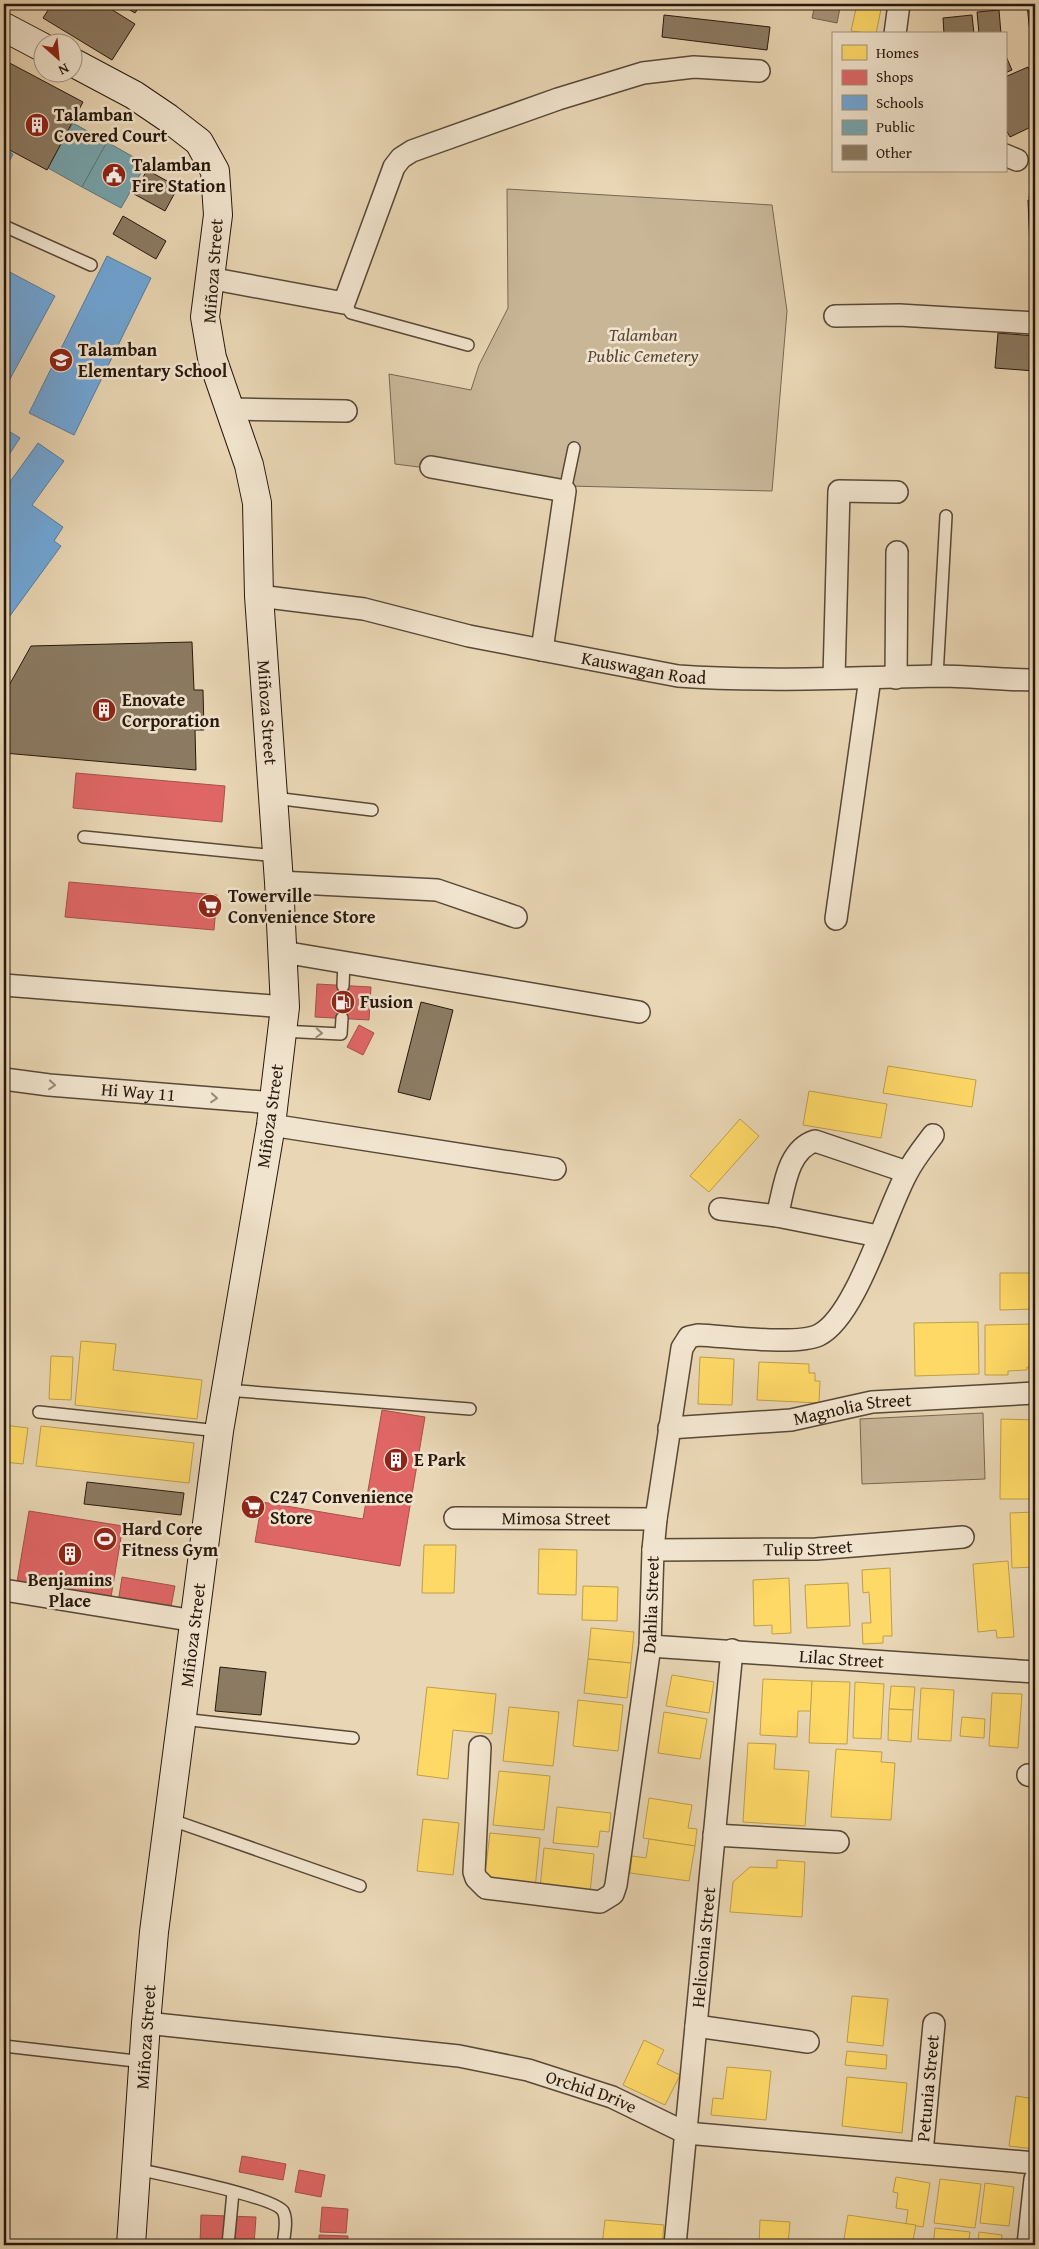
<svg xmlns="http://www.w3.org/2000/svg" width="1039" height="2249" font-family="'Gentium Book Plus',serif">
<rect width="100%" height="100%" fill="#e9d6b4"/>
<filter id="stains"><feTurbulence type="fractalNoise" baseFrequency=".004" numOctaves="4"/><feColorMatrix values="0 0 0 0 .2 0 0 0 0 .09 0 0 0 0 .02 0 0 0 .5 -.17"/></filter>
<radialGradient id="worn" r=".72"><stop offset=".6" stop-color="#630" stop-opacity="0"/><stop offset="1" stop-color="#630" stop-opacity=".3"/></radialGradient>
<g fill="#c8b697" stroke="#786752">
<polygon points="507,189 772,205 787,311 772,491 568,486 395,464 389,374 471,390 479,365 508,308"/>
<polygon points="983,1413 985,1479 862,1484 860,1419"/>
</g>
<polygon fill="#a7957b" stroke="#74634f" points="815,4 840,8 837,23 812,18"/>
<g fill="#ffd966" stroke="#be9f4b">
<polygon points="857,4 882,4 876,34 851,31"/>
<polygon points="888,1066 976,1080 972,1107 883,1093"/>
<polygon points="809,1091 887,1104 881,1138 803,1125"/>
<polygon points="740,1119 759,1136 709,1192 690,1176"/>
<polygon points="1000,1273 1035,1273 1035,1309 1000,1310"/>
<polygon points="978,1322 979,1374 915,1376 914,1323"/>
<polygon points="1035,1324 1035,1367 1027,1367 1027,1370 1008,1371 1008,1375 985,1375 985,1325"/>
<polygon points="81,1341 116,1344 113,1370 202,1380 197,1419 75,1405"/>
<polygon points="51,1356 73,1357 71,1400 49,1399"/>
<polygon points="700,1357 734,1359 732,1405 698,1404"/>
<polygon points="759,1362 809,1364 809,1373 815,1373 815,1381 820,1381 819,1403 757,1400"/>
<polygon points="1001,1419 1035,1420 1035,1499 1000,1499"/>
<polygon points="4,1425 28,1428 23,1464 4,1462"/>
<polygon points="41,1426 194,1443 189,1483 36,1466"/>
<polygon points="1035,1512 1035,1567 1012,1568 1010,1513"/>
<polygon points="424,1545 456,1545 454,1593 422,1593"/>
<polygon points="539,1549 577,1550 576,1595 538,1594"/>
<polygon points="1008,1561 1014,1637 997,1638 996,1630 978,1632 973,1564"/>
<polygon points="890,1568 892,1636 883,1636 883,1643 863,1644 862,1623 871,1623 869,1592 863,1593 862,1570"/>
<polygon points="789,1578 791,1633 772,1634 772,1625 754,1626 753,1580"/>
<polygon points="848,1583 850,1626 807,1628 805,1585"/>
<polygon points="583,1586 618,1587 617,1621 582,1620"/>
<polygon points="591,1628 634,1632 631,1663 588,1659"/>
<polygon points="588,1659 631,1663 627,1698 584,1693"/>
<polygon points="672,1675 714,1682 709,1713 666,1706"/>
<polygon points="763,1679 812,1681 811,1711 798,1711 797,1737 760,1735"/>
<polygon points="812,1681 850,1682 847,1744 809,1743"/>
<polygon points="855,1682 884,1684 881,1739 853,1738"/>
<polygon points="891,1686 915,1687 913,1710 889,1709"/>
<polygon points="427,1687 496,1694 492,1734 453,1730 448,1779 417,1775"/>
<polygon points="921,1688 954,1690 951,1741 918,1739"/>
<polygon points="992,1693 1022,1694 1018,1748 989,1746"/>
<polygon points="578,1700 623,1705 618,1751 573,1746"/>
<polygon points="509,1707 559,1712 553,1766 503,1761"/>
<polygon points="889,1709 913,1710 911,1742 888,1740"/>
<polygon points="664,1712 707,1719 700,1759 658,1753"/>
<polygon points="962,1717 985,1719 984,1738 960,1736"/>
<polygon points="748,1743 776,1744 774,1769 809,1771 805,1826 743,1822"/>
<polygon points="836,1749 882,1752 881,1762 895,1763 891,1820 831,1817"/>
<polygon points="499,1771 550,1776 544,1830 493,1825"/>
<polygon points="649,1798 692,1805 688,1828 697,1829 695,1846 643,1838"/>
<polygon points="557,1807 611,1813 609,1832 600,1831 598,1847 553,1843"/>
<polygon points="423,1819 459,1823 453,1875 417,1871"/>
<polygon points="490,1833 540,1838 535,1889 484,1883"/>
<polygon points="649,1839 695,1846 689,1881 630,1873 632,1856 646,1858"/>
<polygon points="544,1848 594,1854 590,1893 540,1888"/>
<polygon points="777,1860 805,1862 802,1917 730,1912 733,1882 750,1867 777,1868"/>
<polygon points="852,1996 888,1999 883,2046 847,2042"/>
<polygon points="644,2040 664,2050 657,2064 680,2075 665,2105 623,2085"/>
<polygon points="847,2051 887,2055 886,2069 845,2065"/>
<polygon points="727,2067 771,2071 766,2120 711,2115 713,2098 723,2099"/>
<polygon points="847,2077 907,2083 902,2133 842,2126"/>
<polygon points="1016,2096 1035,2099 1035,2149 1009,2146"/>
<polygon points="896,2177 930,2183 923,2227 906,2224 908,2210 896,2208 898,2193 893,2192"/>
<polygon points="940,2179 981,2184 975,2228 934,2223"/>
<polygon points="985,2183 1014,2187 1009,2226 980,2223"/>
<polygon points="848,2215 916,2225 912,2245 843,2245"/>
<polygon points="605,2220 664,2225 662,2245 602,2245"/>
<polygon points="760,2220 790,2222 788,2245 759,2245"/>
<polygon points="935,2228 970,2232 968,2245 933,2245"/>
<polygon points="979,2232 1002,2235 1001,2245 978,2245"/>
</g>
<g fill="#e06666" stroke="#a84f4b">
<polygon points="76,773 225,786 222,822 73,808"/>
<polygon points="69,882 217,895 214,930 65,917"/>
<polygon points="317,984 371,987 369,1020 315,1017"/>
<polygon points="359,1025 374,1033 363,1055 347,1047"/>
<polygon points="382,1410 425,1417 400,1566 255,1542 262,1502 363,1519"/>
<polygon points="29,1511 123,1526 111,1597 17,1582"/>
<polygon points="122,1577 175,1586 170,1612 118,1603"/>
<polygon points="242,2156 286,2164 283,2180 239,2172"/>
<polygon points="299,2170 325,2175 321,2197 295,2192"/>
<polygon points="322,2207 348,2209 346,2233 320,2232"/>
<polygon points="201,2215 256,2217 254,2245 200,2244"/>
<polygon points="319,2235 348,2236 347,2245 319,2245"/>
</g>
<g fill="#6fa8dc" stroke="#597d9e">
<polygon points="4,148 13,154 4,172"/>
<polygon points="107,256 151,278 74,435 29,413"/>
<polygon points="4,269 55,296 4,390"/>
<polygon points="4,428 20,438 4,462"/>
<polygon points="38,443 64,461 32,505 63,527 54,541 61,546 4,624 4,511 8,505 4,502 4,490"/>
</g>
<g fill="#76a5af" stroke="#5e7b7e">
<polygon points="73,123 107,142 82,187 48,168"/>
<polygon points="107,142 146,164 121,208 82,187"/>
</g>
<g fill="#8c7b63" stroke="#27180c">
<polygon points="52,4 103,4 135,24 112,60 43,18"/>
<polygon points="120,4 141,4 135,13"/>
<polygon points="1027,4 1035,4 1035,53 1032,54"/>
<polygon points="999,10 1001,34 979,34 977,12"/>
<polygon points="664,15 770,27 767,50 662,37"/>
<polygon points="972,15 974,34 944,34 943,18"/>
<polygon points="1005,54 1012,70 1005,73"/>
<polygon points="4,60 83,102 47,170 4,147"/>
<polygon points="1028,67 1035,82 1035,125 1010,137 1005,128 1005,77"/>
<polygon points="147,170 178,187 165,211 134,194"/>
<polygon points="1032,177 1035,177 1035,198 1029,198"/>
<polygon points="1028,200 1035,200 1035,248 1030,248"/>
<polygon points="123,216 166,241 156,259 113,234"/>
<polygon points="998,333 1035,336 1035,371 995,368"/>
<polygon points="192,642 194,690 203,690 204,730 195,730 196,770 4,753 4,688 7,689 31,646"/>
<polygon points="421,1002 453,1010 430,1100 398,1092"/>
<polygon points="87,1482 184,1493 181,1515 84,1504"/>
<polygon points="220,1667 266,1672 261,1715 215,1711"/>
</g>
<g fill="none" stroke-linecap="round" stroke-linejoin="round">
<g stroke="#584836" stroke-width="14">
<g id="service">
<polyline points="4,226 91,265"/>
<polyline points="344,303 351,313 468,345"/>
<polyline points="565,491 574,448"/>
<polyline points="937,676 946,516"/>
<polyline points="274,798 372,810"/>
<polyline points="84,837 277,856"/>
<polyline points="343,986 344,961"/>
<polyline points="281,1031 341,1034 342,1018"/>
<polyline points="226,1390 470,1409"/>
<polyline points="39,1412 219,1431"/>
<polyline points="182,1719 353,1738"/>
<polyline points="169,1819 360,1886"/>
<polyline points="4,2046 144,2062"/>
<path d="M137 2169C160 2174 274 2197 283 2211 288 2220 284 2236 283 2245"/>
<polyline points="228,2245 233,2192"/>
</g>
</g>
<g stroke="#584836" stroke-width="24">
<g id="minor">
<polyline points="895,34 899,4"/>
<polyline points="1005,155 1017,160"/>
<polyline points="209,278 344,303 394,167 401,158 412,151 558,99 643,73 694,67 759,71"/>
<polyline points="835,316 899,315 1035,323"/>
<polyline points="230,409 346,411"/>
<polyline points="431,467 565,491 542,650"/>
<path id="s1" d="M259 596 364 609 469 636 678 676C763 682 851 678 936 676 969 676 1002 680 1035 680"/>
<polyline points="834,678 839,491 897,492"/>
<polyline points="896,678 897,552"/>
<polyline points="279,882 437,890 516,917"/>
<polyline points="836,919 870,678"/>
<polyline points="283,952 639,1012"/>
<polyline points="4,985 285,1007"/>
<path id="s2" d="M4 1079 49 1085 274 1103"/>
<polyline points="271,1125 555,1169"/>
<polyline points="720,1209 777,1216 878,1236"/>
<path d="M777 1216C784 1191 786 1150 815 1141L907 1172"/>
<path id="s3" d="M669 1428 791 1420 872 1402 1035 1393"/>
<path id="s4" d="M455 1518 656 1519"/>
<path id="s5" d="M653 1550 816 1549 963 1537"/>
<polyline points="4,1590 195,1621"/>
<path id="s6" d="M650 1646 1035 1672"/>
<path id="s7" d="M480 1747 474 1872 476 1878 486 1888 600 1902 613 1894 616 1885 650 1646 653 1550 656 1519 682 1348 689 1337 698 1335C726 1336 796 1346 819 1335 856 1317 886 1211 907 1173 914 1159 924 1147 933 1135"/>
<polyline points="1028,1775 1035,1776"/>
<polyline points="714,1835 838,1842"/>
<path id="s8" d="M146 2023 459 2056 528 2070 612 2097 686 2133 1035 2163"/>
<polyline points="696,2026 808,2042"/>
<path id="s9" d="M922 2153 934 2024"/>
<path id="s10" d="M675 2245 732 1650"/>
<polyline points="1028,2245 1035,2179"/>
</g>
</g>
<g stroke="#27180c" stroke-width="30">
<g id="secondary">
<polyline points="4,27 42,47"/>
<path id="s11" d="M72 62 134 95 168 118 199 142 215 171 218 215 205 317 212 358 249 465 257 503 259 596 279 882 285 1007 271 1125 219 1431 154 1932 146 2023 131 2245"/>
</g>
</g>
<use href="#service" stroke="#f1e4ce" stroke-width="11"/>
<use href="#minor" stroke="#f1e4ce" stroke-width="21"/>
<use href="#secondary" stroke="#f1e4ce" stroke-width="28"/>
</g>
<defs><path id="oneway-chevron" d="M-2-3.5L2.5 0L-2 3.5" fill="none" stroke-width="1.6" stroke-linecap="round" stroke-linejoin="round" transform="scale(1.25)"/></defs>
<g stroke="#968877">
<use href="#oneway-chevron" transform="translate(319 1033) rotate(3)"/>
<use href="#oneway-chevron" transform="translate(52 1085) rotate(5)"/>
<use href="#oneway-chevron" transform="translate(214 1098) rotate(5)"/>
</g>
<defs>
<g id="building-disc" transform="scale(1.25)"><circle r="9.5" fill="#8f2418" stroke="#f1e4ce"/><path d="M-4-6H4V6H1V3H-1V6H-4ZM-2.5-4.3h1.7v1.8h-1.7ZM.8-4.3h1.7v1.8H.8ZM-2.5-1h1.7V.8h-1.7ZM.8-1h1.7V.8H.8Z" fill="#fff"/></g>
<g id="civic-disc" transform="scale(1.25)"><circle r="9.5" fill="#8f2418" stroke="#f1e4ce"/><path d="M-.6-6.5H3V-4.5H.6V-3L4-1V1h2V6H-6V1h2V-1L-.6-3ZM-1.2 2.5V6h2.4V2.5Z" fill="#fff"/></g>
<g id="school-disc" transform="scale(1.25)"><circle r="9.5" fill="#8f2418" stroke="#f1e4ce"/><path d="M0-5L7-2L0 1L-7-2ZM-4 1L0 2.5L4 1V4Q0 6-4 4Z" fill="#fff"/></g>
<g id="supermarket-disc" transform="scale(1.25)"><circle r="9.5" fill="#8f2418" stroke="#f1e4ce"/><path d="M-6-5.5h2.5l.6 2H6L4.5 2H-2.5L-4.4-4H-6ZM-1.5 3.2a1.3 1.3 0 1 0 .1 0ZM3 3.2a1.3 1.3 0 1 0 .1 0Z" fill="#fff"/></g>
<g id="fuel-disc" transform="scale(1.25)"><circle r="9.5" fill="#8f2418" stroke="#f1e4ce"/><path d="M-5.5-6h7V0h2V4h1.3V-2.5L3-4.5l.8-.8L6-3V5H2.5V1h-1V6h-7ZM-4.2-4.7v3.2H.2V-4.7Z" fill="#fff"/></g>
<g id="stadium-disc" transform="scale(1.25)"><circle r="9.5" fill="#8f2418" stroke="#f1e4ce"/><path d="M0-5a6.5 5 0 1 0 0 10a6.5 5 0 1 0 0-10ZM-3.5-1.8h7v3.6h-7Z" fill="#fff"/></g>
</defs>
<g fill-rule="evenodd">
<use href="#building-disc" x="37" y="125"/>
<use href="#civic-disc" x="114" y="175"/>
<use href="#school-disc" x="61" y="360"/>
<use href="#building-disc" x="104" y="710"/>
<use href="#supermarket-disc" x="210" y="906"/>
<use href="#fuel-disc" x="343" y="1002"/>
<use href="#building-disc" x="396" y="1460"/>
<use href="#supermarket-disc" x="253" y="1507"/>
<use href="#stadium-disc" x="105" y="1539"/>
<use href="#building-disc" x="70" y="1554"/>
</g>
<g text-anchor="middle" stroke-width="5" stroke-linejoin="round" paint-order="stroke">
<g font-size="18" font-weight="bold" fill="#27180c" stroke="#f1e4ce" text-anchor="start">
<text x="54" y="121">Talamban<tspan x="54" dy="21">Covered Court</tspan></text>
<text x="132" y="171">Talamban<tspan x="132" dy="21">Fire Station</tspan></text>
<text x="78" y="356">Talamban<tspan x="78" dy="21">Elementary School</tspan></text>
<text x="122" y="706">Enovate<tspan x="122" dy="21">Corporation</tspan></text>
<text x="228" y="902">Towerville<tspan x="228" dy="21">Convenience Store</tspan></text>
<text x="360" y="1008">Fusion</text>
<text x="414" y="1466">E Park</text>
<text x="270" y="1503">C247 Convenience<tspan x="270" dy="21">Store</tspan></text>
<text x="122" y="1535">Hard Core<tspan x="122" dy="21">Fitness Gym</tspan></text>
<text x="70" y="1586" text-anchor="middle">Benjamins<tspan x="70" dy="21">Place</tspan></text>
</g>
<g font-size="18" fill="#27180c" stroke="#f1e4ce">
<text transform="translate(213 271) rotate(-86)" y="6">Miñoza Street</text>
<text dy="6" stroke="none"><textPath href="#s1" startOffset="392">Kauswagan Road</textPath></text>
<text dy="6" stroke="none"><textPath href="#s11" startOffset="734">Miñoza Street</textPath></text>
<text dy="6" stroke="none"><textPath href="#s2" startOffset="135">Hi Way 11</textPath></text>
<text transform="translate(270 1116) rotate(-82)" y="6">Miñoza Street</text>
<text dy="6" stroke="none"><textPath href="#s3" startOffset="185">Magnolia Street</textPath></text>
<text dy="6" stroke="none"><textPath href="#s4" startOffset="101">Mimosa Street</textPath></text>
<text dy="6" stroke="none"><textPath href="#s5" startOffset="155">Tulip Street</textPath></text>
<text dy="6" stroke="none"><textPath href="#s7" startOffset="568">Dahlia Street</textPath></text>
<text transform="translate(193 1635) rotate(-83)" y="6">Miñoza Street</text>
<text dy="6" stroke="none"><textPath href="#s6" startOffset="192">Lilac Street</textPath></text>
<text dy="6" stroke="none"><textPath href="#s10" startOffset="299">Heliconia Street</textPath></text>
<text transform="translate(146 2037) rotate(-86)" y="6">Miñoza Street</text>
<text dy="6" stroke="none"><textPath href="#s9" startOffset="65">Petunia Street</textPath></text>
<text dy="6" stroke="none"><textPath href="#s8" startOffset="452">Orchid Drive</textPath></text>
</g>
<g font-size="18" font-style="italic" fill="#574736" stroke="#f1e4ce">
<text x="643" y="341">Talamban<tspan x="643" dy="21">Public Cemetery</tspan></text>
</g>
</g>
<rect width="1039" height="2249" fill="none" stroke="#e9d6b4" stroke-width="20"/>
<rect x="5" y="5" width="1029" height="2239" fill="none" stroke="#27180c" stroke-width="2.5"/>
<rect x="10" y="10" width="1019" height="2229" fill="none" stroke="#27180c"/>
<rect x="832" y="32" width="175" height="140" fill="#f1e4ce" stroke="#a09280"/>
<rect x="842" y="45" width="25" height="15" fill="#ffd966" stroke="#a09280"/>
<text x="876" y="58" font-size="15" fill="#27180c">Homes</text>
<rect x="842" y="70" width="25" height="15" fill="#e06666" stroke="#a09280"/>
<text x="876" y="82" font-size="15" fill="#27180c">Shops</text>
<rect x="842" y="95" width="25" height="15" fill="#6fa8dc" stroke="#a09280"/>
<text x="876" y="108" font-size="15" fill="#27180c">Schools</text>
<rect x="842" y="120" width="25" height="15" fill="#76a5af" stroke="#a09280"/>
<text x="876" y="132" font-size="15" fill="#27180c">Public</text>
<rect x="842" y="145" width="25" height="15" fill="#8c7b63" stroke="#a09280"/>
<text x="876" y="158" font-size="15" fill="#27180c">Other</text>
<g transform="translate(58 58) rotate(153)"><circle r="24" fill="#f1e4ce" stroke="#a09280"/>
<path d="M0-4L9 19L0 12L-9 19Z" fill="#8f2418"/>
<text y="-8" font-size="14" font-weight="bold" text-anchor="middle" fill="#27180c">N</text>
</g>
<rect width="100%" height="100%" filter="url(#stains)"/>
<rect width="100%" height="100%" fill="url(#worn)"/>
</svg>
